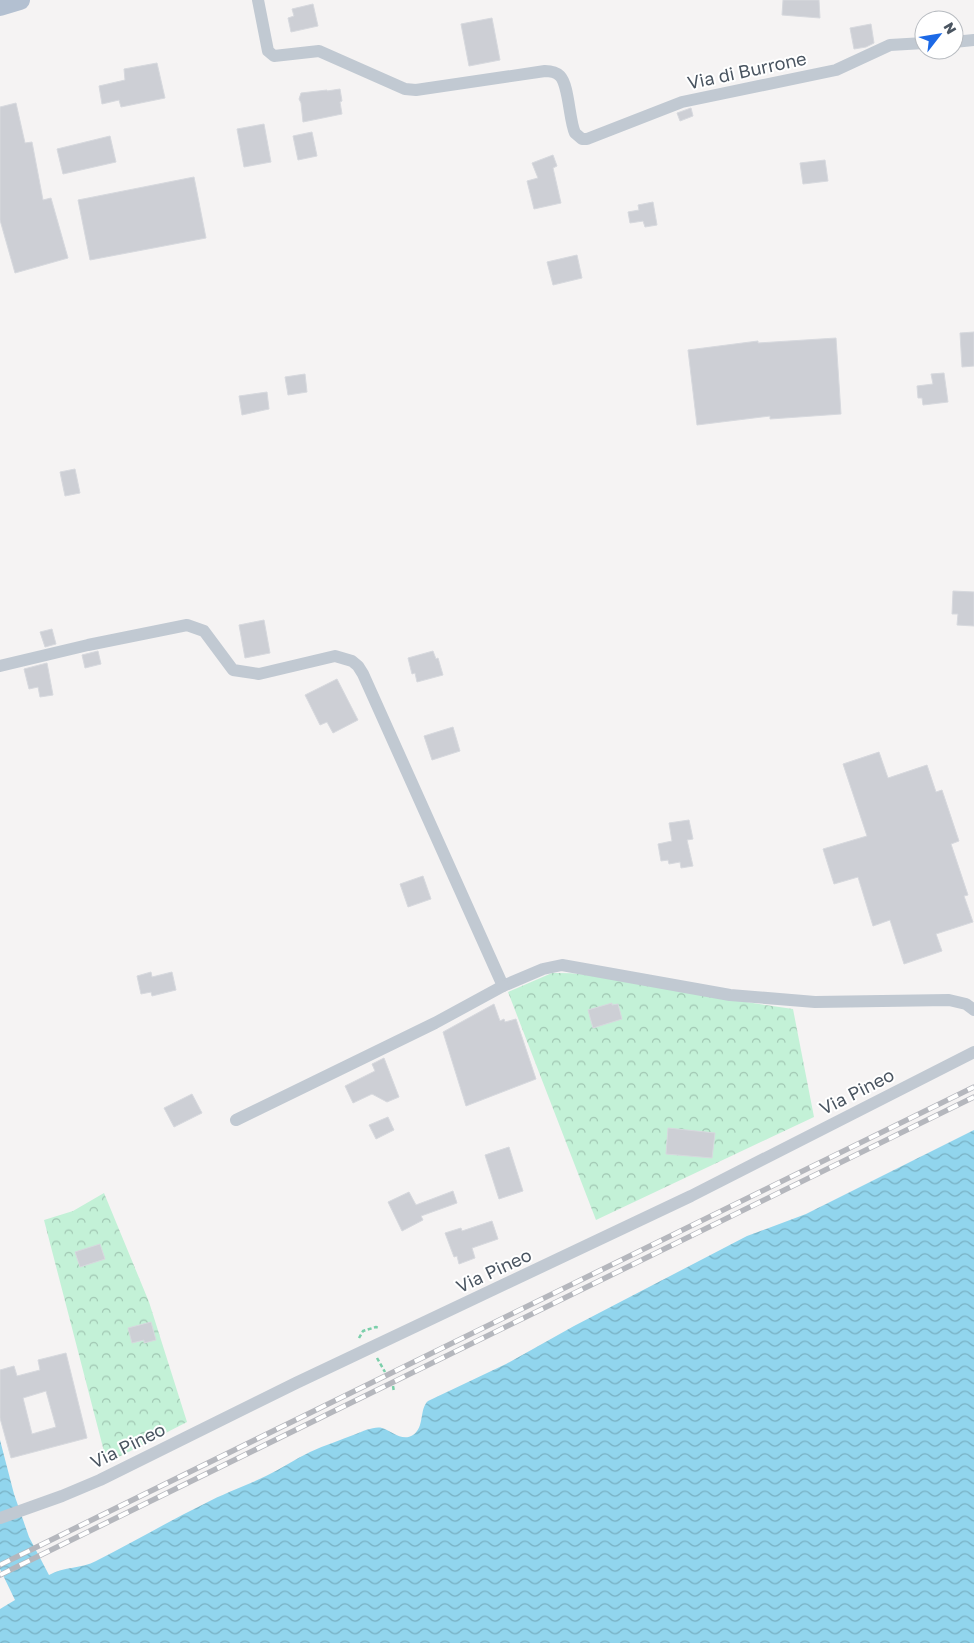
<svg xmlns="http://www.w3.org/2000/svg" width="974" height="1643" font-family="'Golos Text',sans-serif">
<defs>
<pattern id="park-crowns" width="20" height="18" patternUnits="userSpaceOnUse" patternTransform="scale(1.25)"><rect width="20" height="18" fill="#c3f1d7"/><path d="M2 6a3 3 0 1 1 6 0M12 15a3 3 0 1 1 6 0" fill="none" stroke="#a0c6b2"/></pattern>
<pattern id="water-waves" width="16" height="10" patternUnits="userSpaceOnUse" patternTransform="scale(1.25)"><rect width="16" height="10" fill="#91d5ed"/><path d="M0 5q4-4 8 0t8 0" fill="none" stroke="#78b0c3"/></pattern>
</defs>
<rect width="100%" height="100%" fill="#f5f3f3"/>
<g fill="url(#park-crowns)">
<path d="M552 973C589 972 625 981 661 987 705 995 749 1003 793 1009L814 1117 596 1220 508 992Z"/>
<polygon points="104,1193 149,1302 187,1422 107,1463 44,1220 73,1211"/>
</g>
<path fill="url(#water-waves)" d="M974 1130V1643H0V1609L15 1600 0 1569V1440L14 1494 29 1537 49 1575C64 1566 82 1569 96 1561 132 1543 167 1522 204 1504 224 1493 246 1486 266 1476 281 1469 295 1459 310 1452 325 1445 341 1440 356 1434 363 1431 375 1426 382 1428 392 1431 402 1442 413 1435 425 1427 419 1409 428 1401L506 1364 574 1326 747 1236 806 1214Z"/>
<g fill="#cdcfd5" stroke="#d7d9de" fill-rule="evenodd">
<polygon points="783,0 819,0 820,18 782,15"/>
<polygon points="313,4 318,26 291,32 288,18 294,16 292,9"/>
<polygon points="492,18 500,60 469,66 461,24"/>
<polygon points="871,24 874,43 866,47 854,49 850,28"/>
<polygon points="157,63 165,98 121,107 119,100 102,104 99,86 125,80 124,69"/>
<polygon points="340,89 342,101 340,102 342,114 303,122 301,103 299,99 301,93 327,90 327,91"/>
<polygon points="16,103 25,143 32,142 43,200 51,198 68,258 15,273 0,220 0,107"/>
<polygon points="691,108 693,116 680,121 677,113"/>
<polygon points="264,124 271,162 244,167 237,129"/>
<polygon points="312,132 317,156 298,160 293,136"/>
<polygon points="110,136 116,162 63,174 57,149"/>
<polygon points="553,155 557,166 553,168 561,203 534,209 527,181 538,178 532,163"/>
<polygon points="825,160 828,181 803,184 800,163"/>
<polygon points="194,177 206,238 90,260 78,200"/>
<polygon points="653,202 657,225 645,227 643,221 630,223 628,212 639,210 638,205"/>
<polygon points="577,255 582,278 553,285 547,262"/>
<polygon points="974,332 974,366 962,367 960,333"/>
<polygon points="836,338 841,414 770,419 770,416 697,425 688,350 758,341 758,343"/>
<polygon points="944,373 948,402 923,405 922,398 918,398 917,386 933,384 931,374"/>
<polygon points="305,374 307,392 288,395 285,377"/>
<polygon points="267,392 269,409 242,415 239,396"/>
<polygon points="75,469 80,493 65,496 60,472"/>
<polygon points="953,591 974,592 974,626 957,625 958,614 952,614"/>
<polygon points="264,620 270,653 245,658 239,625"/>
<polygon points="52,629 56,644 45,647 40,632"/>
<polygon points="98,651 101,664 85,668 82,655"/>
<polygon points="433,651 436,659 438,658 443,675 417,682 415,673 412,674 408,658"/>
<polygon points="47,663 53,695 40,697 38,687 29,689 24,669"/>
<polygon points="337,679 358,720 333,733 327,722 320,725 305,695"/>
<polygon points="453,727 460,751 432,760 424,736"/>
<polygon points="879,752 888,778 927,765 936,792 942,790 959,841 951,844 968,895 964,896 973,922 936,934 942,951 904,964 890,920 873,926 858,877 834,884 823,849 867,836 843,764"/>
<polygon points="689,820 693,839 687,840 693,866 681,868 680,862 669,864 668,860 661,861 658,844 672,841 669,823"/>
<polygon points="423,876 431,899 408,907 400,884"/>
<polygon points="151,972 152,977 172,972 176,990 152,996 151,992 141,994 137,976"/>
<polygon points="612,1003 612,1005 618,1004 622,1019 593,1028 588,1010"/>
<polygon points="494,1004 500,1021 504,1019 505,1022 516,1019 536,1079 466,1106 443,1032"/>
<polygon points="384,1058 399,1097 387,1102 372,1094 353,1103 345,1086 375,1071 372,1064"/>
<polygon points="192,1094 202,1113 174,1127 164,1108"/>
<polygon points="388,1117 394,1130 376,1139 369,1125"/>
<polygon points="668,1128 715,1133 712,1158 666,1154"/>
<polygon points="509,1147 523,1191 499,1199 485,1155"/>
<polygon points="453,1191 457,1203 421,1216 423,1220 402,1231 388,1202 409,1192 416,1205"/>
<polygon points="492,1221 498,1239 472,1248 475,1258 459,1264 457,1256 454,1257 445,1233 461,1228 462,1231"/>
<polygon points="100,1244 105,1259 80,1267 75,1252"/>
<polygon points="151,1322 156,1340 144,1343 144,1340 132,1343 128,1328"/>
<path d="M66 1353 87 1438 11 1458 0 1418V1370L14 1366 17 1376 40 1370 38 1360ZM46 1391 56 1427 32 1434 23 1398Z"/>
</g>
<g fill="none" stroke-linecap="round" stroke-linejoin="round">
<g stroke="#7bcfaa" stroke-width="2.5" stroke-dasharray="4 2.5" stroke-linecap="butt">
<polyline points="359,1338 363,1331 376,1327 379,1328"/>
<polyline points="377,1358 385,1372"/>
<polyline points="393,1386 394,1392"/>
</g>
<g stroke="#c1c9d2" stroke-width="12">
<path d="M258 0 268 51 274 56 319 51 405 89 416 90 545 71C551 71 556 72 560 76 569 85 569 120 575 133L582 139H587L682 102 836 70 890 45 924 43"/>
<polyline points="954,42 974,40"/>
<polyline points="0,666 88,645 187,625 204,631 233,670 259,674 335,656 352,661 358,666 363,674 503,986 543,969 562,965 730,995 815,1002 949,1000 966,1004 974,1010"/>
<polyline points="236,1120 435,1023 503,986"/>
<polyline points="0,1518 62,1496 100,1480 296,1383 691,1196 974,1052"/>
</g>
<polyline stroke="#b3c0d1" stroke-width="20" points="0,6 20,0"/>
<g stroke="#b5b7bd" stroke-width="5.5">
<g id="rail">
<polyline points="0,1565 974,1087"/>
<polyline points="0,1575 974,1097"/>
</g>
</g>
<use href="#rail" stroke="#fff" stroke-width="4" stroke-dasharray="11" stroke-linecap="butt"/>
</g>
<g text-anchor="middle" stroke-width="4" stroke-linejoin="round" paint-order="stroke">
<g font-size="18" fill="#4a5561" stroke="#fff">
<text transform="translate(747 71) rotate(-12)" y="6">Via di Burrone</text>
<text transform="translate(857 1092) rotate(-27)" y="6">Via Pineo</text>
<text transform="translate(494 1271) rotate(-25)" y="6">Via Pineo</text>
<text transform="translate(128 1446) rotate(-26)" y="6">Via Pineo</text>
</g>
</g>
<g transform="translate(939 35) rotate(59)"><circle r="24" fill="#ffffff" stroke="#b7bbc0"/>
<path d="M0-4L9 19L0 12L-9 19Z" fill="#1c69e6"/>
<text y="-8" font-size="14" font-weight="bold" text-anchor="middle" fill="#4a5561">N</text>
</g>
</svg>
